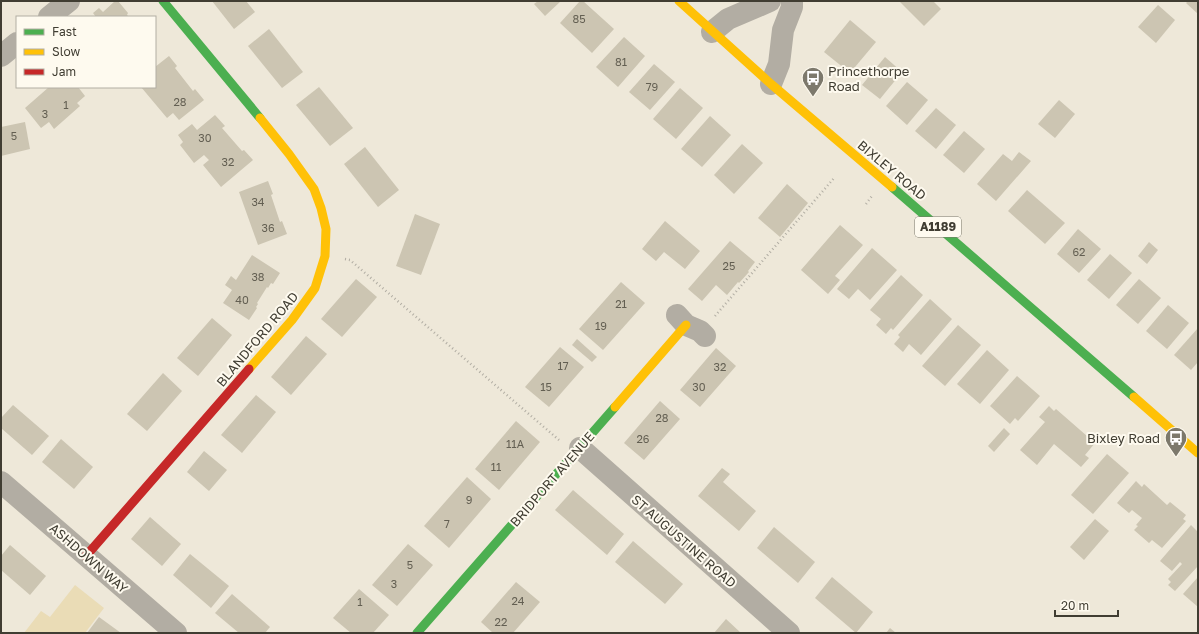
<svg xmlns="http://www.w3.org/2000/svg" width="1199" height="634" font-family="'Golos Text',sans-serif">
<rect width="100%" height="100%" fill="#eee8d9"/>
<polygon fill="#eadcb6" points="75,585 104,608 85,633 24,633 41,611 50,617"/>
<g fill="#ccc5b2">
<polygon points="115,1 118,1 128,13 127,15 129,17 96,17 93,13 99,8 103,12"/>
<polygon points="212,1 246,1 255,12 234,29"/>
<polygon points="538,1 561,1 545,16 534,4"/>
<polygon points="580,1 583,1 614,29 592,53 560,23"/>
<polygon points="899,1 933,1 941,9 924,26"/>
<polygon points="1188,1 1198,1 1198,14 1186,3"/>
<polygon points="1158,5 1175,20 1156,43 1138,27"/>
<polygon points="850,20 876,42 850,73 824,52"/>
<polygon points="269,29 303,72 282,88 248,46"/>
<polygon points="624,37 645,56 618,87 596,67"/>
<polygon points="169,56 177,66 175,68 193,91 195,89 204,100 179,120 173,113 167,118 141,87 155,87 155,67"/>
<polygon points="885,57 902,72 880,99 862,85"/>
<polygon points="654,64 675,82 650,110 629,92"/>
<polygon points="907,82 928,100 907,125 886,106"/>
<polygon points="49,87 78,87 85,96 77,103 80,106 54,129 49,122 41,128 25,108"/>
<polygon points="319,87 353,128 330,146 296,105"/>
<polygon points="680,88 703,108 676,139 653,119"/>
<polygon points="1059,100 1075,114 1055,138 1038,124"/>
<polygon points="936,108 956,125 936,149 915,131"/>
<polygon points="215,115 225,126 222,128 242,151 244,150 253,160 221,187 203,165 209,160 204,155 194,163 180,145 183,142 178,135 192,124 197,130"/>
<polygon points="710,116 731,135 702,167 681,149"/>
<polygon points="25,122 30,149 1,156 1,127"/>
<polygon points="964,131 985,149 964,173 943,155"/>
<polygon points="742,144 763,163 734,194 714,175"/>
<polygon points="365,147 399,190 378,207 344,164"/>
<polygon points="1019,152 1031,161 996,201 977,184 1003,154 1012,161"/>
<polygon points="268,181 273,194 271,195 280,222 282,221 287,234 258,245 239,192"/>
<polygon points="787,184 808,203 780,237 758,218"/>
<polygon points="1027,190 1065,223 1045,244 1008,211"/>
<polygon points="415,214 440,224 421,275 396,266"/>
<polygon points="665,221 700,251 685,269 664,252 656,261 642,249"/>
<polygon points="840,225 863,245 835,276 840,280 828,294 801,270"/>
<polygon points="1078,229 1101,249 1079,273 1057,254"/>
<polygon points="730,241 755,262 748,271 749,272 739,283 738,282 727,295 716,285 702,301 688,289"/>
<polygon points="1149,242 1158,250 1147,264 1138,256"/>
<polygon points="872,248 897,270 870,300 858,289 849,299 837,289"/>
<polygon points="1110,254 1132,273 1109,299 1087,280"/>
<polygon points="252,255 280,273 273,284 271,283 268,288 267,287 257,303 258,304 256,307 257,308 249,320 223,303 232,290 225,285 231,276 236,280"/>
<polygon points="901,275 923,295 893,330 891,328 886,334 876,325 881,319 870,310"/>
<polygon points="356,279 377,297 342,337 321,319"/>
<polygon points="1139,279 1161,298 1138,324 1116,305"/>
<polygon points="621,282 645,303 603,350 579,329"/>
<polygon points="930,299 952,319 921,355 909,344 903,352 894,344 900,337 898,335"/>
<polygon points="1168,305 1189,323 1167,349 1146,331"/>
<polygon points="212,318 232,335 198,376 177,358"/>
<polygon points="958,325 981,345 945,386 922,366"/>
<polygon points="1198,328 1198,362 1191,370 1174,355"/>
<polygon points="306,336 327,354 291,395 271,377"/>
<polygon points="577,339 597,357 592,362 572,345"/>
<polygon points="560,347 584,367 549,407 525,387"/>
<polygon points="716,348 736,366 700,407 680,390"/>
<polygon points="987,350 1009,370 980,404 957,384"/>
<polygon points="163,373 182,391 147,431 127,414"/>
<polygon points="1017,376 1040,396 1018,421 1015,418 1010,424 990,406"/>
<polygon points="256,395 276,412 242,453 221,435"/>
<polygon points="660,401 680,419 644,460 624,443"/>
<polygon points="13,405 49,436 32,455 1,428 1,418"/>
<polygon points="1049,406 1054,411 1056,409 1095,443 1085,455 1089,458 1081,467 1054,444 1037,465 1020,450 1045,422 1039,417"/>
<polygon points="516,421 540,442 499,490 475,469"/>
<polygon points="1004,428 1010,434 994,452 988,446"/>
<polygon points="61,439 93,467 74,489 42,462"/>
<polygon points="204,451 227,470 209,491 187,472"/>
<polygon points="1107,454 1129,473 1093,514 1071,495"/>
<polygon points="722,468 730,474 723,482 756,511 739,531 698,496"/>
<polygon points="467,477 491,499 449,548 424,526"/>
<polygon points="1136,481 1142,487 1144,484 1167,505 1170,502 1186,515 1183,519 1186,521 1162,548 1152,540 1149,543 1134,530 1138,526 1136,525 1142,518 1132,510 1129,513 1117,503"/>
<polygon points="573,490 624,534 607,555 555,510"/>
<polygon points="150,517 181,544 162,566 131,539"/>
<polygon points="1095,519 1109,531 1084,560 1070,547"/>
<polygon points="1191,525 1198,532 1198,566 1175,591 1168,585 1171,582 1168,579 1182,564 1180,562 1172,571 1160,561"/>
<polygon points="774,527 815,562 798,583 757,548"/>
<polygon points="633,541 683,584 665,604 615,562"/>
<polygon points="408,544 433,565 397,606 372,585"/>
<polygon points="10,545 46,576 30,595 1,570 1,556"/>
<polygon points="190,554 229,586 211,608 173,575"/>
<polygon points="832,577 873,612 856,633 815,598"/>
<polygon points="1198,577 1198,607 1183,594"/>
<polygon points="516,582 540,602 513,633 493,633 481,622"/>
<polygon points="359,589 389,615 373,633 351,633 333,618"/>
<polygon points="232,594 270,627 265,633 239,633 215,613"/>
<polygon points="99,617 121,633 87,633"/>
<polygon points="726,619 741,633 714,633"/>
<polygon points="890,628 896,633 886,633"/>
</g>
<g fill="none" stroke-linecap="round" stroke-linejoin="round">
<g stroke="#b1ada3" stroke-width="2.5" stroke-dasharray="1 3" stroke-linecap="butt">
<polyline points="866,204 872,196"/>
<polyline points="345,259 350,260 559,440"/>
<polyline points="715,316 835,177"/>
</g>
<g stroke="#b2ada3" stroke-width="22">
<polyline points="49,17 69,1"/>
<polyline points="712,32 728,19 770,1"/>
<polyline points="1,56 17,43"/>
<polyline points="771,84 779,64 783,30 792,7 792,1"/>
<polyline points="677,315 686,325 700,331 705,336"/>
<polyline points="580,448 789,633"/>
<polyline points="1,482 176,633"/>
</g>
<g stroke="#4caf50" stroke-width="9">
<polyline points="163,1 260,118"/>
<polyline points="892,187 1134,397"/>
<polyline points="417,633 615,407"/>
</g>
<g stroke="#ffc107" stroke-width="9">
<polyline points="679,1 771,84 892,187"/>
<polyline points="249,369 292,320 315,288 325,256 326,229 321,208 314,189 289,154 260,118"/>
<polyline points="1134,397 1198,453"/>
<polyline points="615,407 686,325"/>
</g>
<polyline stroke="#c62828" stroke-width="9" points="86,556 249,369"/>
</g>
<defs>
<g id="bus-pin" transform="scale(1.15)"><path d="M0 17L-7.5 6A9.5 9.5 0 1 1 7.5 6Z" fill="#7d796c" stroke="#fefaef"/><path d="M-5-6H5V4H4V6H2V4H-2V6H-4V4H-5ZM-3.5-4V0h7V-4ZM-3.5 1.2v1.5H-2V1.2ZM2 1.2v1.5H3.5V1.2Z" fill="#fff"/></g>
</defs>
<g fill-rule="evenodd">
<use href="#bus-pin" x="813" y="78"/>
<use href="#bus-pin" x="1176" y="438"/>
</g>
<g text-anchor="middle" stroke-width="4" stroke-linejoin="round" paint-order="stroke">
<g font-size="11" fill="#635f52">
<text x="579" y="23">85</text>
<text x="621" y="66">81</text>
<text x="652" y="91">79</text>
<text x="180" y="106">28</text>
<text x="66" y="109">1</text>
<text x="45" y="118">3</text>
<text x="14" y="140">5</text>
<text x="205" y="142">30</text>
<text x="228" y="166">32</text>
<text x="258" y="206">34</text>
<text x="268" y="232">36</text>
<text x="1079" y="256">62</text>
<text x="729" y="270">25</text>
<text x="258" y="281">38</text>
<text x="242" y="304">40</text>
<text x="621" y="308">21</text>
<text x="601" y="330">19</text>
<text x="563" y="370">17</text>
<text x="720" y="371">32</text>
<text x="546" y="391">15</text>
<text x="699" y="391">30</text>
<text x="662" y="422">28</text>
<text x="643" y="443">26</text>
<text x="515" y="448">11A</text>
<text x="496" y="471">11</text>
<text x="469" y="504">9</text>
<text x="447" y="528">7</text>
<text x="410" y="569">5</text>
<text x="394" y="588">3</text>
<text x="518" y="605">24</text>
<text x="360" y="606">1</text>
<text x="501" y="626">22</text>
</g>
<rect fill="#fefaef" stroke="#79766b" stroke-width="1" x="915" y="217" width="46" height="20" rx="3"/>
<g font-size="12" font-weight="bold" fill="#403d32">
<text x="938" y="231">A1189</text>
</g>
<g font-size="13" fill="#403d32" stroke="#fefaef" text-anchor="start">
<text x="828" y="76">Princethorpe<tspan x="828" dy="15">Road</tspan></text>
<text x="1160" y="443" text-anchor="end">Bixley Road</text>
</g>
<g font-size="13" fill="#403d32" stroke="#fefaef">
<text transform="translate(892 170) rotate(40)" y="5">BIXLEY ROAD</text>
<text transform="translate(257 339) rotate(-50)" y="5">BLANDFORD ROAD</text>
<text transform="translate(552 479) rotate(-49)" y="5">BRIDPORT AVENUE</text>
<text transform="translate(684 541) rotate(41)" y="5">ST AUGUSTINE ROAD</text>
<text transform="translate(89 558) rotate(41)" y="5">ASHDOWN WAY</text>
</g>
</g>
<rect width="1199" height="634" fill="none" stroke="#403d32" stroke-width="4"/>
<rect x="16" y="16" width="140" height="72" fill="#fefaef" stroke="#b2aea3"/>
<rect x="24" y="29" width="20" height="6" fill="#4caf50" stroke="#b2aea3"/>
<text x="52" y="36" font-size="12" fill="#403d32">Fast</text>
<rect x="24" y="49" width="20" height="6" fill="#ffc107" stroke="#b2aea3"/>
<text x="52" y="56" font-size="12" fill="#403d32">Slow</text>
<rect x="24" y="69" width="20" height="6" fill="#c62828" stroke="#b2aea3"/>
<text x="52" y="76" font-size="12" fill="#403d32">Jam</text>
<path d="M1055 610v6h63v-6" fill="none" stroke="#403d32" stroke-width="2"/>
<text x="1061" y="610" font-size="12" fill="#403d32" stroke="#fefaef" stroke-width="3" paint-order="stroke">20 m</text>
</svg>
